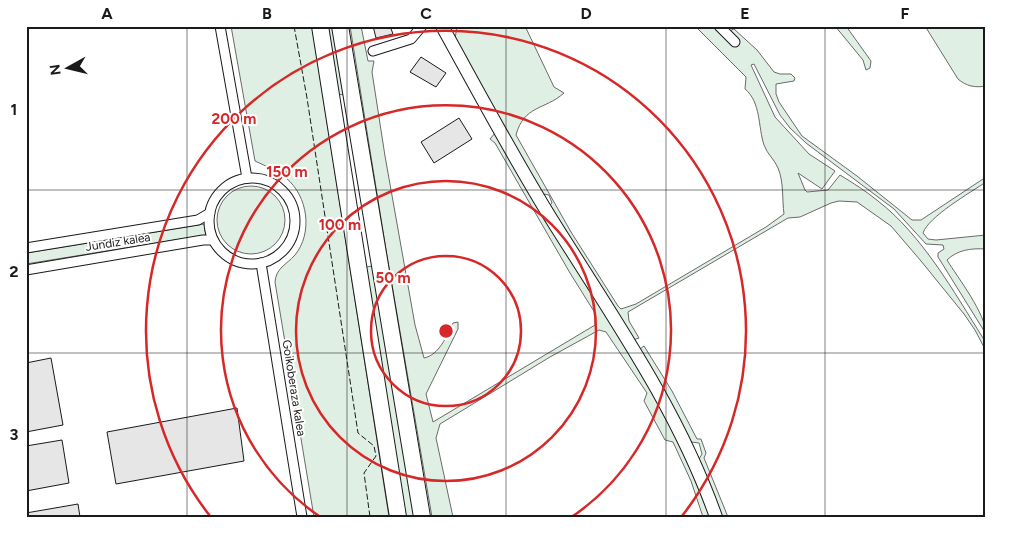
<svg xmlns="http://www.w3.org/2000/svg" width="1012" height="543" font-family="Figtree,sans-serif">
<rect width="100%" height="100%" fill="#fff"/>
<g fill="#e0efe3" stroke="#6a6a6a">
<path d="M231 26H312L389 517H314L275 282C276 268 286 265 295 255 313 233 308 196 286 178 277 171 266 166 255 161Z"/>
<polygon points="327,26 334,26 344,95 338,94"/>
<path d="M350 26H361L368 61H374L372 72 385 156 415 325 424 358C439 355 447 336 453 323L458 322V329L426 394 433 422 595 325V313L570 273 495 143 490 139 495 133 644 377 683 451 710 517H703L691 481 673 442 665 440 644 401 647 393 606 332 599 330 550 357 440 424 436 438 453 517H432L387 256Z"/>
<path d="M457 26H525L554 87 564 93C545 110 524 105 516 135L571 232 618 306 621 309 636 304 766 227 784 214C782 200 784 182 778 168 775 160 767 154 764 145 758 127 761 102 745 89L746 77 695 26H714L722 34 734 29 757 50 774 72 780 74H791L795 78 794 81 776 84V94L779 102 802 136 857 176 912 220H921L986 177V182C971 192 928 217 923 233L928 239 936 240 986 235V249C971 248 957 250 947 260 958 278 986 314 986 334L938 257V253L944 249 943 245 926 244 894 209 806 143 790 128 780 115 754 64 751 65 775 117 809 154 835 171 822 189 798 173 805 190 807 192 828 190 840 175C853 183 866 191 878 201 922 235 954 292 983 338L986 343V351L975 330 964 314 921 261 891 226 857 202 839 201 831 203 800 217 788 218 628 312 629 321 639 338 633 340 549 206 552 203 549 195 543 194 502 126 455 39Z"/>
<polygon points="835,26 846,26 871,61 870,68 866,70 863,60"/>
<path d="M925 26H986V86C975 88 966 86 958 79Z"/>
<circle cx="251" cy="220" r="34"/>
<polygon points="204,224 206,235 26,264 26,253"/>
<polygon points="373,266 416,517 404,517 366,267"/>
<polygon points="644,346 672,391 697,439 701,439 706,453 704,458 728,517 721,517 699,459 702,454 699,443 691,442 663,388 640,349"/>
</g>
<g fill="#e6e6e6" stroke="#1a1a1a">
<polygon points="373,26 390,26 393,34 376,38"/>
<polygon points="421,57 446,73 436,87 410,72"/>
<polygon points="459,118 472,139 434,163 421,142"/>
<polygon points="51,358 63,425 26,432 26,363"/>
<polygon points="237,408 244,461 116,484 107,432"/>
<polygon points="62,440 69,483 26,491 26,446"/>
<polygon points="78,504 80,517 26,517 26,513"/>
</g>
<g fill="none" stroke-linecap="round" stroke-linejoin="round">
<g stroke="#1a1a1a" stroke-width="11">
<g id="street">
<polyline points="220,26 247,178"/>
<polyline points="719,26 735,42"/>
<polyline points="373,51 411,39 422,26"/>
<circle cx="252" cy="221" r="43"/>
<polyline points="26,248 198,220 210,213"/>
<polyline points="261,263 302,517"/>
<polyline points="26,270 203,240 213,240"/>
</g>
</g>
<g stroke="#1a1a1a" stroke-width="14">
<path id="secondary" d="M442 26C478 91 513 157 552 220 612 316 678 409 716 517"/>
</g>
<g stroke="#1a1a1a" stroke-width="18">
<g id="highway">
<polyline points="320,26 398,517"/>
<polyline points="340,26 422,517"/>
</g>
</g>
<use href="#street" stroke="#fff" stroke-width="9"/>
<use href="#secondary" stroke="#fff" stroke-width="12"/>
<use href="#highway" stroke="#fff" stroke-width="16"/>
<polyline stroke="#1a1a1a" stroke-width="1" stroke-dasharray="6 2.5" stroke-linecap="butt" points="294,26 307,98 358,433 374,446 376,456 364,473 370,517"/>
</g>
<path fill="none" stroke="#1a1a1a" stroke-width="1" stroke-opacity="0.55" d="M187 26V517M347 26V517M506 26V517M666 26V517M825 26V517M26 190H986M26 353H986"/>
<g fill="none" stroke="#d62828" stroke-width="2.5">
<circle cx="446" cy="331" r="75"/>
<circle cx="446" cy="331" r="150"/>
<path d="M319 516A225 225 0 1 1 573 516"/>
<path d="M210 516A300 300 0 1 1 682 516"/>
</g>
<g text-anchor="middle" stroke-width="4" stroke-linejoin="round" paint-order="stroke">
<g font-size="12" fill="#1a1a1a" stroke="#fff">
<text transform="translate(118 242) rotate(-9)" y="4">Jundiz kalea</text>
<text transform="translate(294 388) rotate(81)" y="4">Goikoberaza kalea</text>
</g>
</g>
<circle cx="446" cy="331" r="8" fill="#d62828" stroke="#fff" stroke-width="2.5"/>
<g font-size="15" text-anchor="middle" font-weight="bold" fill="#d62828" stroke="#fff" stroke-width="4" stroke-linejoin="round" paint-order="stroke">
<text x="234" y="124">200 m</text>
<text x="287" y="177">150 m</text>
<text x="340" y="230">100 m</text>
<text x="393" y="283">50 m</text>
</g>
<rect width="1012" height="543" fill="none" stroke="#ffffff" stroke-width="55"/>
<g transform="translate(68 68) rotate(262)" stroke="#ffffff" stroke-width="4" paint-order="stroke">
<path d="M0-4L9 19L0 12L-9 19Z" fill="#1a1a1a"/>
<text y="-8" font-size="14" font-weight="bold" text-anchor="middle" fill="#1a1a1a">N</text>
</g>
<rect x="28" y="28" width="956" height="488" fill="none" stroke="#1a1a1a" stroke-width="2"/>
<g font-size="16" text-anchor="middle" font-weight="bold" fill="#1a1a1a">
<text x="107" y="19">A</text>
<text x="267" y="19">B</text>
<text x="426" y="19">C</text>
<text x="586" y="19">D</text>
<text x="745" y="19">E</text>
<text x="905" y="19">F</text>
<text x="14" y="115">1</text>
<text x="14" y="277">2</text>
<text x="14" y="440">3</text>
</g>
</svg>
